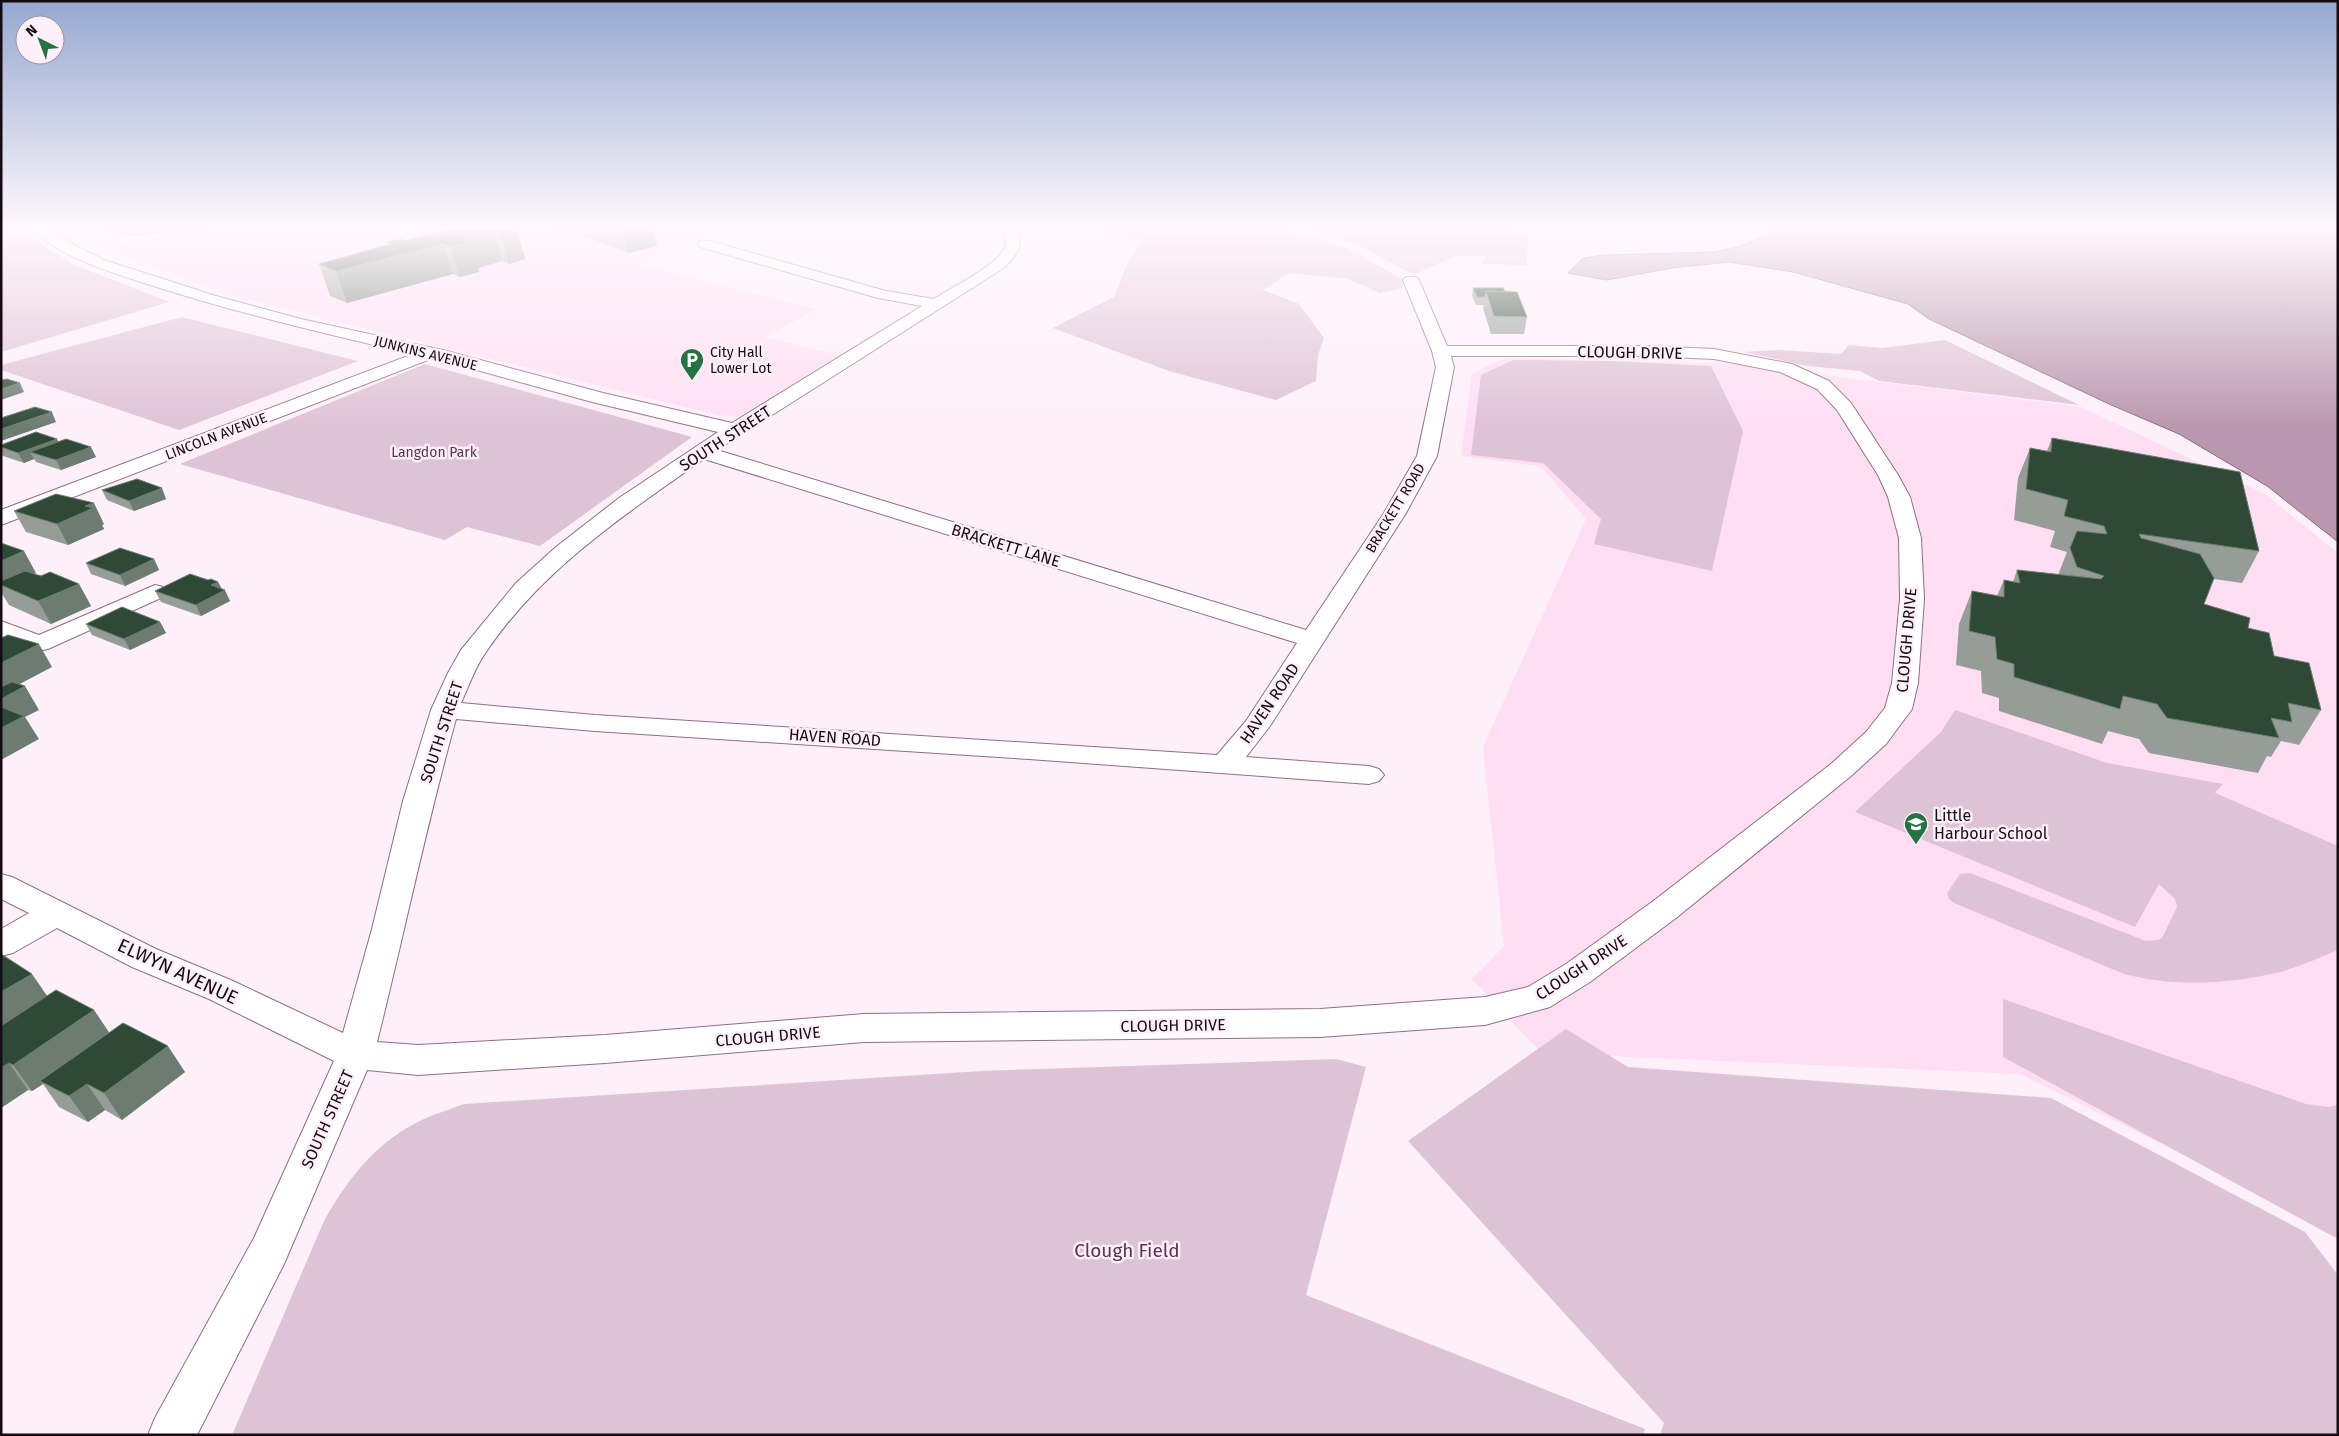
<svg xmlns="http://www.w3.org/2000/svg" width="2339" height="1436" font-family="'Fira Sans',sans-serif">
<rect width="100%" height="100%" fill="#fef0f9"/>
<g fill="#ffdef4">
<polygon points="208,228 719,228 637,264 817,309 765,337 839,355 738,417 718,415 226,294 104,249 167,234"/>
<polygon points="1505,358 1736,364 2081,407 2265,494 2338,553 2338,1231 2020,1074 1541,1053 1472,979 1504,946 1483,747 1586,519 1540,466 1461,456 1472,373"/>
</g>
<g fill="#dec2d5">
<polygon points="1101,228 1282,228 1345,247 1404,280 1402,288 1380,293 1348,279 1289,273 1263,290 1299,304 1324,338 1318,355 1316,381 1276,400 1169,371 1053,328 1114,297 1127,264 1142,240 1103,238"/>
<polygon points="1306,228 1503,228 1529,232 1526,265 1482,264 1486,255 1455,256 1414,275 1358,245"/>
<polygon points="11,237 32,238 72,264 169,302 1,352 1,241"/>
<polygon points="182,317 358,361 179,430 1,370 1,365"/>
<polygon points="1945,340 2079,405 1879,381 1860,371 1808,366 1744,352 1778,350 1841,354 1849,345 1882,348"/>
<polygon points="1513,360 1609,361 1711,366 1743,431 1712,571 1594,544 1601,519 1543,463 1471,455 1481,375"/>
<polygon points="425,364 674,432 692,437 540,546 467,527 445,540 180,464"/>
<path d="M1955 710 2107 763 2223 784 2215 793 2338 846V950C2318 958 2297 968 2276 973 2228 984 2173 987 2124 974L1954 903 1949 899 1947 893 1960 874 1970 873 2146 941 2158 940 2162 938 2177 907 2175 899 2159 884 2135 927 1855 812 1941 732Z"/>
<polygon points="2003,999 2306,1104 2328,1107 2338,1105 2338,1239 2003,1057"/>
<polygon points="1566,1029 1628,1067 2051,1098 2305,1232 2338,1275 2338,1435 1660,1435 1664,1423 1408,1141"/>
<path d="M1336 1059 1366 1067 1306 1295 1645 1429 1643 1435H232L324 1221C347 1179 379 1139 424 1119 437 1113 451 1109 464 1104L982 1071Z"/>
</g>
<g fill="#b997ae" stroke="#886d7f">
<polygon points="96,228 208,228 133,236"/>
<polygon points="1775,228 2338,228 2338,542 2267,486 2179,434 2109,404 1929,319 1908,304 1793,272 1729,262 1672,268 1607,280 1568,273 1583,258 1604,255 1715,252 1743,245 1773,233"/>
</g>
<g fill="none" stroke-linecap="round" stroke-linejoin="round">
<g stroke="#8d6f84" stroke-width="2">
<g id="minor">
<path d="M32 228H49L72 244 104 260 216 296 301 319 447 351 603 393 732 423 922 306 878 298 700 247 698 244 700 241H710L886 291 934 299C951 288 993 267 1003 251 1008 244 1006 236 1003 228H1017C1025 246 1015 258 1002 269L717 450 1306 630 1384 513 1417 456 1436 367 1432 351 1403 280 1406 277H1416L1419 280 1447 346H1647L1714 349 1792 364 1829 381 1851 403 1898 475 1910 497 1921 538 1924 599 1918 683 1912 709 1886 744 1851 776 1676 918 1590 982 1550 1007 1485 1025 1320 1037 864 1042 605 1063 418 1075 367 1070 284 1264 197 1435H148L155 1418 254 1238 334 1061 209 999 132 967 57 928 13 953 1 956V929L29 913 1 899V874L12 877 156 949 233 981 343 1033 372 929 403 801 431 710 448 673 461 650 516 583 556 547 619 498 718 432 592 402 433 358 1 525V510L413 354C322 333 233 312 144 283 113 273 52 254 32 228ZM1451 356H1647L1714 359 1780 372 1817 389 1837 410 1878 475 1888 497 1899 538 1900 599 1892 683 1885 708 1866 732 1831 764 1652 902 1566 964 1528 987 1485 997 1320 1009 864 1014 605 1035 418 1045 377 1042C404 935 426 826 456 719L595 731 1029 759 1369 784 1379 781 1384 775 1379 769 1369 766 1246 757 1270 726 1406 513 1437 456 1454 367ZM704 459 1297 643 1246 721 1217 755 595 715 461 703C469 686 475 667 486 652 541 570 624 515 704 459Z"/>
<path d="M155 585 163 587 167 592 163 597 48 649C32 653 16 644 1 637V621L39 635Z"/>
</g>
</g>
<use href="#minor" fill="#fff" fill-rule="evenodd"/>
</g>
<g fill="#969d98">
<polygon points="456,228 517,228 525,259 509,264 502,261 478,268 479,272 460,277 453,274 347,303 330,296 319,264 388,245 387,242 406,241"/>
<polygon points="550,228 653,228 657,246 628,253 578,234 577,230 564,233"/>
<polygon points="1473,288 1505,292 1527,317 1524,334 1491,334 1483,308 1484,305 1476,305 1472,296"/>
<polygon points="2052,438 2259,551 2242,583 2214,579 2204,604 2248,628 2274,656 2321,710 2299,745 2281,741 2271,757 2267,756 2258,773 2149,753 2139,739 2108,731 2102,744 1999,711 1999,698 1982,693 1981,671 1956,665 1959,624 1972,591 1997,596 2004,580 2013,582 2017,570 2058,575 2067,552 2050,547 2055,531 2014,520 2018,478 2030,448 2047,451"/>
<polygon points="58,441 96,457 61,470 36,462 34,459 24,463 3,456 1,453 1,445"/>
<polygon points="102,490 166,499 134,511 107,500"/>
<polygon points="14,511 104,524 102,525 104,529 68,545 26,532"/>
<polygon points="1,543 36,573 34,574 79,584 91,606 51,624 9,605 1,592"/>
<polygon points="154,559 159,570 125,586 91,574 86,563"/>
<polygon points="208,580 218,582 221,588 230,601 201,616 161,602 155,591"/>
<polygon points="160,622 166,633 130,650 92,635 86,624"/>
<polygon points="1,954 47,996 94,1010 109,1032 185,1072 122,1120 105,1110 88,1122 59,1107 43,1084 32,1091 28,1090 1,1108"/>
</g>
<g fill="#6c7c70">
<polygon points="511,228 517,228 525,259 509,264 501,234"/>
<polygon points="562,228 576,228 577,230 564,233"/>
<polygon points="623,228 653,228 657,246 628,253"/>
<polygon points="494,231 502,261 478,268 479,272 460,277 451,247 463,239"/>
<polygon points="443,244 453,274 347,303 336,271"/>
<polygon points="20,383 24,392 1,400 1,389"/>
<polygon points="52,412 56,422 1,441 1,429"/>
<polygon points="57,439 62,449 30,452 34,459 24,463 18,453"/>
<polygon points="91,447 96,457 61,470 56,460"/>
<polygon points="162,488 166,499 134,511 129,501"/>
<polygon points="94,503 104,524 102,525 104,529 68,545 57,524 85,506"/>
<polygon points="24,551 36,573 4,587 1,585 1,561"/>
<polygon points="154,559 159,570 125,586 120,575"/>
<polygon points="218,582 223,591 225,590 230,601 201,616 196,605 211,585"/>
<polygon points="79,584 91,606 51,624 38,601"/>
<polygon points="160,622 166,633 130,650 124,639"/>
<polygon points="39,644 52,667 1,694 1,649"/>
<polygon points="25,686 39,710 25,717 39,739 1,760 1,698"/>
<polygon points="32,974 50,1000 1,1030 1,992"/>
<polygon points="94,1010 111,1036 40,1081 43,1084 32,1091 13,1065"/>
<polygon points="168,1046 185,1072 122,1120 104,1093"/>
<polygon points="9,1063 28,1090 1,1108 1,1068"/>
<polygon points="87,1084 105,1110 88,1122 69,1096"/>
</g>
<g fill="#2e4a36" stroke="#6c7c70">
<polygon points="456,228 514,228 517,229 501,234 494,231 463,239 470,242 451,247 443,244 336,271 319,264 391,244 387,242 402,239 406,241"/>
<polygon points="1473,288 1503,288 1505,292 1486,291 1485,297 1477,297"/>
<polygon points="1486,291 1517,292 1527,317 1494,316"/>
<polygon points="7,379 20,383 1,389 1,380"/>
<polygon points="35,407 52,412 1,429 1,418"/>
<polygon points="36,432 57,439 18,453 1,447 1,445"/>
<polygon points="2052,438 2240,472 2259,551 2139,534 2141,538 2200,554 2214,578 2204,604 2250,618 2248,628 2269,633 2274,656 2309,663 2321,710 2288,703 2292,722 2271,718 2279,738 2167,718 2157,704 2123,696 2120,709 2014,677 2014,664 1997,659 1995,637 1969,631 1972,591 2004,597 2004,580 2020,583 2017,570 2101,579 2104,576 2077,567 2070,548 2077,531 2107,534 2104,526 2064,516 2068,500 2026,489 2030,448 2051,452"/>
<polygon points="66,439 91,447 56,460 30,452"/>
<polygon points="137,479 162,488 129,501 102,490"/>
<polygon points="56,494 94,503 85,506 93,508 57,524 14,511"/>
<polygon points="1,543 24,551 1,561"/>
<polygon points="120,548 154,559 120,575 86,563"/>
<polygon points="25,571 41,576 50,572 79,584 38,601 1,585 1,581"/>
<polygon points="190,574 208,580 211,579 218,582 211,585 225,590 196,605 155,591"/>
<polygon points="122,607 160,622 124,639 86,624"/>
<polygon points="8,635 39,644 1,663 1,638"/>
<polygon points="12,682 25,686 1,699 1,687"/>
<polygon points="1,707 24,716 1,728"/>
<polygon points="1,954 32,974 1,992"/>
<polygon points="56,990 94,1010 13,1065 9,1063 1,1068 1,1026"/>
<polygon points="123,1023 168,1046 104,1093 87,1084 69,1096 40,1081"/>
</g>
<linearGradient id="sky" x2="0" y2="1"><stop stop-color="#95a8d1"/><stop offset="0.53" stop-color="#fff8fc"/><stop offset="1" stop-color="#fff8fc" stop-opacity="0"/></linearGradient>
<rect width="2339" height="429" fill="url(#sky)"/>
<defs>
<g id="parking-pin" transform="scale(1.25)"><path d="M0 17L-7.5 6A9.5 9.5 0 1 1 7.5 6Z" fill="#247343" stroke="#fef0f9"/><path d="M-3.5-5.5H1a3.5 3.5 0 0 1 0 7H-1V5.5H-3.5ZM-1-3.4V-.6H.8a1.4 1.4 0 0 0 0-2.8Z" fill="#fff"/></g>
<g id="school-pin" transform="scale(1.25)"><path d="M0 17L-7.5 6A9.5 9.5 0 1 1 7.5 6Z" fill="#247343" stroke="#fef0f9"/><path d="M0-5L7-2L0 1L-7-2ZM-4 1L0 2.5L4 1V4Q0 6-4 4Z" fill="#fff"/></g>
</defs>
<g fill-rule="evenodd">
<use href="#parking-pin" x="692" y="360"/>
<use href="#school-pin" x="1916" y="824"/>
</g>
<g text-anchor="middle" stroke-width="5" stroke-linejoin="round" paint-order="stroke">
<g font-size="14" fill="#160b12" stroke="#fef0f9" text-anchor="start">
<text x="710" y="357">City Hall<tspan x="710" dy="16">Lower Lot</tspan></text>
</g>
<g font-size="14" fill="#160b12" stroke="#fef0f9">
<text transform="translate(426 353) rotate(14)" y="5">JUNKINS AVENUE</text>
<text transform="translate(216 436) rotate(-21)" y="5">LINCOLN AVENUE</text>
<text transform="translate(1395 508) rotate(-59)" y="5">BRACKETT ROAD</text>
</g>
<g font-size="14" fill="#5e3051" stroke="#fef0f9">
<text x="434" y="457">Langdon Park</text>
</g>
<g font-size="16" fill="#160b12" stroke="#fef0f9">
<text transform="translate(1630 352) rotate(1)" y="6">CLOUGH DRIVE</text>
<text transform="translate(725 438) rotate(-33)" y="6">SOUTH STREET</text>
<text transform="translate(1006 545) rotate(17)" y="6">BRACKETT LANE</text>
<text transform="translate(1906 640) rotate(-85)" y="6">CLOUGH DRIVE</text>
<text transform="translate(1269 703) rotate(-56)" y="6">HAVEN ROAD</text>
<text transform="translate(441 732) rotate(-72)" y="6">SOUTH STREET</text>
<text transform="translate(835 737) rotate(4)" y="6">HAVEN ROAD</text>
<text transform="translate(1581 967) rotate(-33)" y="6">CLOUGH DRIVE</text>
<text transform="translate(1173 1025) rotate(-1)" y="6">CLOUGH DRIVE</text>
<text transform="translate(768 1036) rotate(-5)" y="6">CLOUGH DRIVE</text>
<text transform="translate(327 1119) rotate(-66)" y="6">SOUTH STREET</text>
</g>
<g font-size="16" fill="#160b12" stroke="#fef0f9" text-anchor="start">
<text x="1934" y="821">Little<tspan x="1934" dy="18">Harbour School</tspan></text>
</g>
<g font-size="19" fill="#160b12" stroke="#fef0f9">
<text transform="translate(178 971) rotate(25)" y="7">ELWYN AVENUE</text>
</g>
<g font-size="19" fill="#5e3051" stroke="#fef0f9">
<text x="1127" y="1257">Clough Field</text>
</g>
</g>
<rect width="2339" height="1436" fill="none" stroke="#160b12" stroke-width="5"/>
<g transform="translate(40 40) rotate(318)"><circle r="24" fill="#fef0f9" stroke="#a1949d"/>
<path d="M0-4L9 19L0 12L-9 19Z" fill="#247343"/>
<text y="-8" font-size="14" font-weight="bold" text-anchor="middle" fill="#160b12">N</text>
</g>
</svg>
